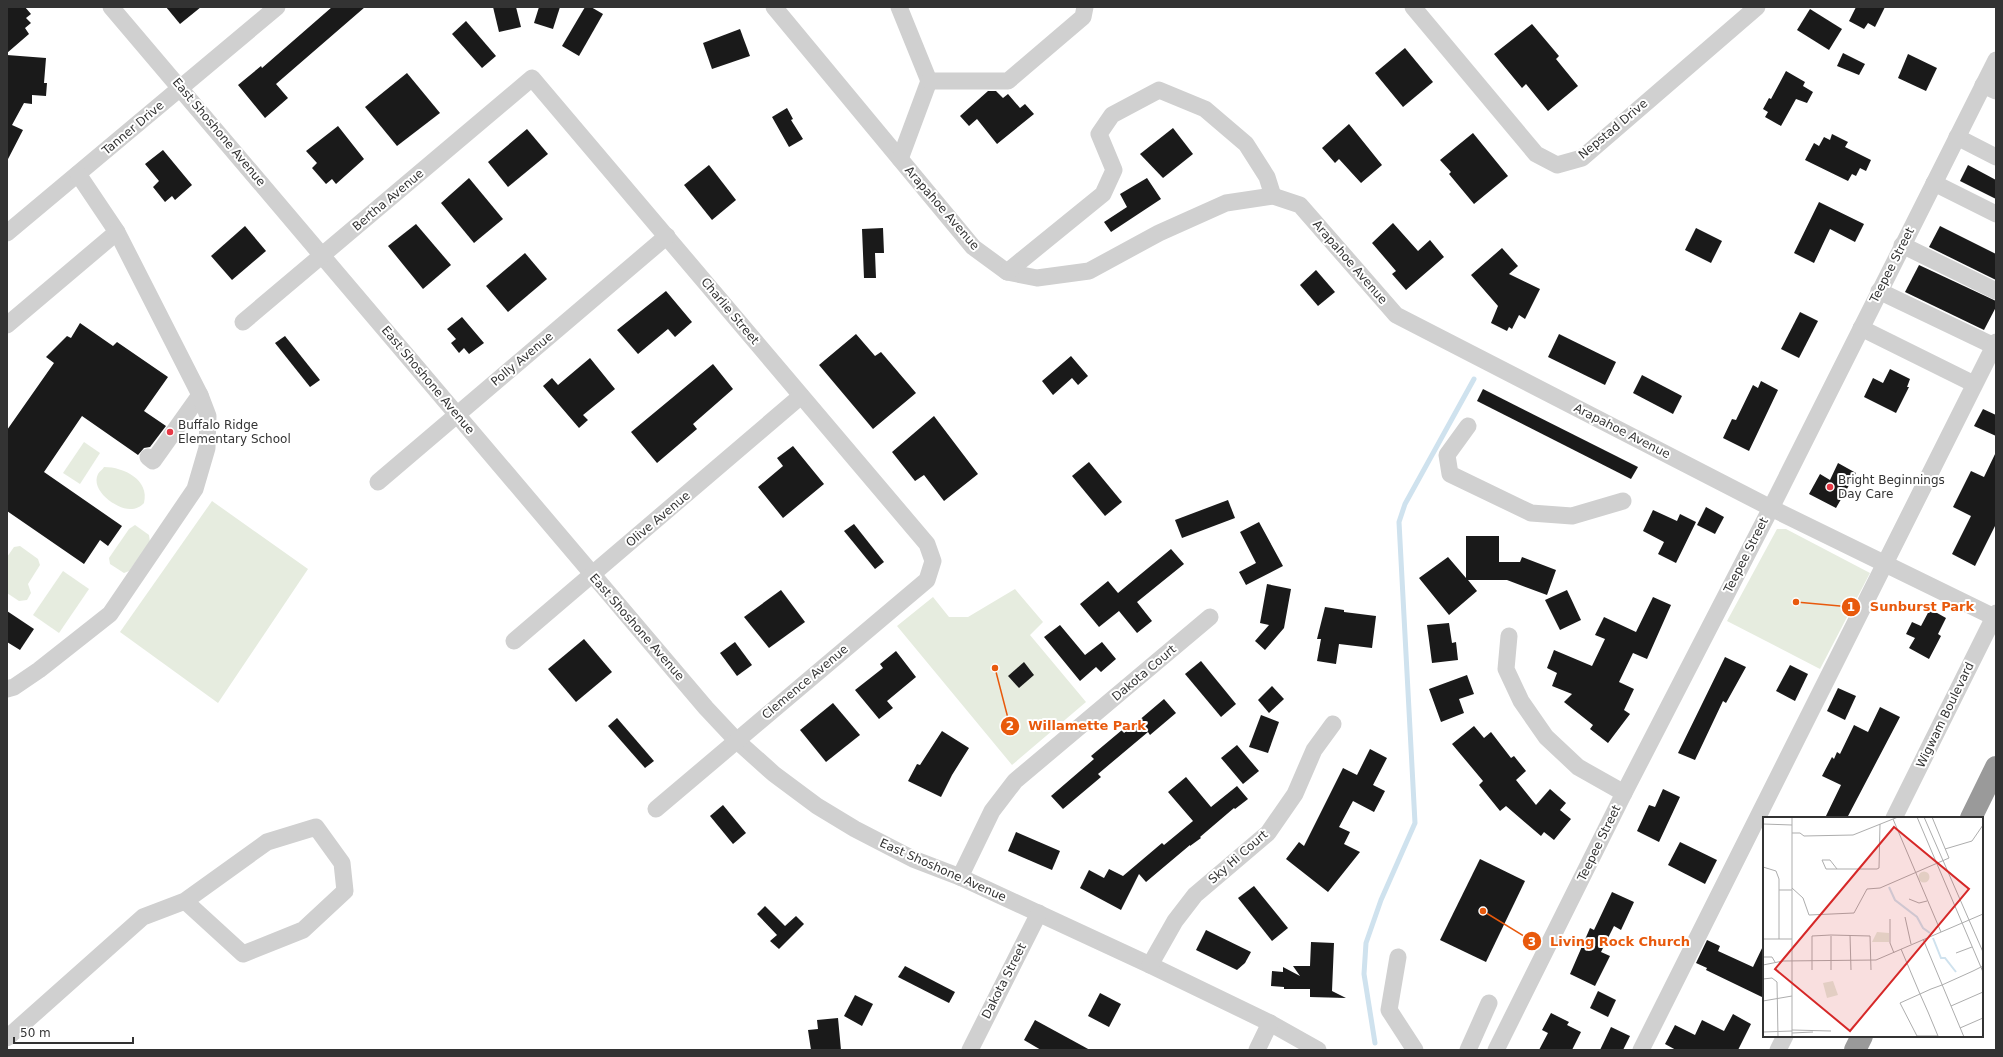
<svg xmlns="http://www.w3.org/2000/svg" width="2003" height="1057" font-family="'DejaVu Sans',sans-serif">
<rect width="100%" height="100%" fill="#fff"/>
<g fill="#e6ecdf">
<polygon points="84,442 100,453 80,484 63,473"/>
<path d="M104 467C124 467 150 480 144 503 140 507 136 509 130 509 116 509 90 490 98 474 99 472 103 469 104 467Z"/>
<polygon points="212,501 308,569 218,703 120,632"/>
<polygon points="135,525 149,535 150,542 129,571 124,573 110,564 109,558 129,529"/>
<polygon points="1777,529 1786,529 1870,573 1820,669 1727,621"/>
<polygon points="20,546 38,559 40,565 28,584 31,593 27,600 19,601 7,593 7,557 14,547"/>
<polygon points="63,571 89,589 59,633 33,615"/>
<polygon points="1015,589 1043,622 1030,635 1086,702 1012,765 897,626 933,597 949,617 968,617"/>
</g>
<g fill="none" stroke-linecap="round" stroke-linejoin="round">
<polyline stroke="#cfe2ee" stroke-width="5" points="1375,1043 1364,974 1366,943 1381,900 1415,823 1399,522 1405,504 1474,379"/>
</g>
<g fill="#1a1a1a">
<polygon points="7,7 25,7 31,14 26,18 31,23 25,28 29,34 7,53"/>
<polygon points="166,7 201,7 180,24"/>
<polygon points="332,7 365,7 276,84 288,98 265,118 238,85 261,66 262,68"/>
<polygon points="493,7 516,7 521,27 499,32"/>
<polygon points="539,7 560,7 553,29 534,23"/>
<polygon points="585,7 591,7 603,14 579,56 562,46"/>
<polygon points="1856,7 1885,7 1875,27 1868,23 1864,29 1849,21"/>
<polygon points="1810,9 1842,29 1829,50 1797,30"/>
<polygon points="466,21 496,56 482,68 452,34"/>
<polygon points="1532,24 1559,56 1556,59 1578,86 1548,111 1526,84 1522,88 1494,54"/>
<polygon points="740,29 750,56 712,69 703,43"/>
<polygon points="1405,48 1433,82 1403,107 1375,73"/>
<polygon points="1843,53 1865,64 1859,75 1837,66"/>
<polygon points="1908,54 1937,68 1926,91 1898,78"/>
<polygon points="7,55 46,58 44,83 47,83 46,96 32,95 32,104 24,103 12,125 23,130 7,161"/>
<polygon points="1786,71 1805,82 1803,86 1813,92 1807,103 1796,99 1781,126 1765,117 1768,112 1763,109 1769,98 1771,99"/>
<polygon points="407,73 440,113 397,146 365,107"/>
<polygon points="988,91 996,91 1003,98 1008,94 1020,108 1025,104 1034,114 997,144 977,119 969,126 960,116"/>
<polygon points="787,108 793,119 791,120 803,139 789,147 772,117"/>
<polygon points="1349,124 1382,165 1361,183 1339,159 1335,163 1322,148"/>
<polygon points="338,126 364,159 336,184 332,179 326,184 312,168 317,163 306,151"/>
<polygon points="1173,128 1193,154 1163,178 1140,154"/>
<polygon points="527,129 548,154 508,187 488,162"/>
<polygon points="1473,133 1508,176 1474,204 1449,174 1451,172 1440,160"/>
<polygon points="1832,134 1848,142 1845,147 1871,160 1866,171 1860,168 1856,176 1852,174 1848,181 1805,160 1814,143 1819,146 1824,137 1830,140"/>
<polygon points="163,150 192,185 175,200 172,196 165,202 153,187 159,181 145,164"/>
<polygon points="709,165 736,200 712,220 684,185"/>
<polygon points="1968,165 1996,180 1996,199 1960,181"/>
<polygon points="469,178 503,219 474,243 441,203"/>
<polygon points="1147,178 1161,199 1111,232 1104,222 1127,207 1120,194"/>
<polygon points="1819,202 1864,224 1855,242 1830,229 1814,263 1794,253"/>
<polygon points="1393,223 1418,251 1430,240 1444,257 1406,290 1392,274 1396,271 1372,243"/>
<polygon points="416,224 451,265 423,289 388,246"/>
<polygon points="245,226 266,251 232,280 211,256"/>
<polygon points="1940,226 1996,254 1996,280 1929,247"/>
<polygon points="883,228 884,253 875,253 876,278 864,278 862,229"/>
<polygon points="1696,228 1722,241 1711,263 1685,250"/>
<polygon points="1502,248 1518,266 1509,274 1540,289 1525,319 1519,315 1512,329 1509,327 1507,331 1491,323 1498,306 1471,275"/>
<polygon points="525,253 547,279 508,312 486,286"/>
<polygon points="1919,265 1996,301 1996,307 1984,330 1905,292"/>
<polygon points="1316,270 1335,292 1318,306 1300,285"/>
<polygon points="666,291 692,322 675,337 668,329 638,354 617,330"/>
<polygon points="1800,312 1818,321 1799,358 1781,349"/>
<polygon points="462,317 484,343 469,354 464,348 459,353 451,343 456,339 447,329"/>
<polygon points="80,323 113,346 117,342 168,377 144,411 166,426 150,447 144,448 138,455 82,416 44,472 122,526 108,546 100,540 84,564 7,511 7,430 54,363 46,357 67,336 71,338"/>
<polygon points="856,334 875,356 881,352 916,393 873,429 819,365"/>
<polygon points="1559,334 1616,362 1605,385 1548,357"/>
<polygon points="285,336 320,380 310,387 275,343"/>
<polygon points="1071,356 1088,376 1078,385 1072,378 1053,395 1042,381"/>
<polygon points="590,358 615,389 583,415 588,420 579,428 543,386 552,378 558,385"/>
<polygon points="713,364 733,389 693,424 697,429 657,463 631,432"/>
<polygon points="1890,369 1910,379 1907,387 1909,387 1896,413 1864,397 1873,378 1883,383"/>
<polygon points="1642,375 1682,396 1673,414 1633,393"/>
<polygon points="1761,381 1778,390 1749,451 1723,438 1732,419 1736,420 1753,385 1758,388"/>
<polygon points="1483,389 1638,467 1631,479 1477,401"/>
<polygon points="1983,409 1996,415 1996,436 1974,426"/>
<polygon points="934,416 978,474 944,501 924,475 915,481 892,452"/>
<polygon points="793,446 824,484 783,518 758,487 783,466 777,458"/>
<polygon points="1996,452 1996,524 1975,566 1952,554 1971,516 1953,507 1971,471 1984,477"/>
<polygon points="1089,462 1122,502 1105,516 1072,476"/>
<polygon points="1838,463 1856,473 1836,508 1809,494 1820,474 1830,480"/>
<polygon points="1228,500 1235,518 1182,538 1175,520"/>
<polygon points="1706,507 1724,517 1715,534 1697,525"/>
<polygon points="1653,510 1677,521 1680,514 1696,522 1676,563 1658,554 1664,542 1643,531"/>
<polygon points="1259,522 1283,566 1246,585 1239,572 1256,563 1240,532"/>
<polygon points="854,524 884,562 875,569 844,531"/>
<polygon points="1466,536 1499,536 1499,562 1520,562 1522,557 1556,570 1547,595 1507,580 1468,580 1477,591 1449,615 1419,578 1448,557 1466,578"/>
<polygon points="1171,549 1184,564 1137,602 1152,621 1137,633 1119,611 1099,627 1080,604 1108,581 1118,593"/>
<polygon points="1267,584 1291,589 1284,628 1265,650 1255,641 1269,625 1260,623"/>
<polygon points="781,590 805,622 769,648 744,617"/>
<polygon points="1567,590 1581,620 1560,630 1545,600"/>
<polygon points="1653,597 1671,605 1647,659 1633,653 1619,682 1634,689 1624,710 1630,714 1608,743 1590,729 1593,725 1564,702 1572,694 1552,686 1557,673 1547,668 1554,650 1592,666 1605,639 1595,635 1604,617 1636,632"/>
<polygon points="1325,607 1344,610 1344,612 1376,616 1372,648 1339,644 1336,664 1317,661 1321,639 1317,639"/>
<polygon points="1930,609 1946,618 1938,634 1941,636 1929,659 1909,648 1915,638 1906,634 1912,622 1921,626"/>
<polygon points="7,611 34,629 20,650 7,642"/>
<polygon points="1449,623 1452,643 1456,642 1458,660 1432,663 1427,625"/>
<polygon points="1060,625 1085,655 1102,642 1116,659 1101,672 1096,667 1080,681 1044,637"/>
<polygon points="584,639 612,672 576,702 548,669"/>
<polygon points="735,642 752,665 737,676 720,653"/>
<polygon points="896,651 916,677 887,701 893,708 879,719 855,690 883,668 880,664"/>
<polygon points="1725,657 1746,667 1726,703 1723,701 1695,760 1678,753"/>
<polygon points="1201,661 1236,704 1221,717 1185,674"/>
<polygon points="1024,662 1034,675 1019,688 1008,676"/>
<polygon points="1790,665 1808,674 1795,701 1776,691"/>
<polygon points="1467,675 1474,694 1459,699 1464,713 1441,722 1429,689"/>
<polygon points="1272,686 1284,699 1269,713 1258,700"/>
<polygon points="1838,688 1856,696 1845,720 1827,711"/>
<polygon points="1164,699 1176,713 1150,735 1148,732 1098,774 1101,777 1063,809 1051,796 1094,759 1091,756 1122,730 1124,733"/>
<polygon points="833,703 860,735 826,762 800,730"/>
<polygon points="1880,707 1900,717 1847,818 1825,818 1841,785 1822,776 1832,757 1834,759 1837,752 1840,754 1854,725 1868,732"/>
<polygon points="1261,715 1279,722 1268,753 1249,747"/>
<polygon points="617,718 654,761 645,768 608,726"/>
<polygon points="1474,726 1484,738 1491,732 1511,758 1514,756 1526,771 1516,780 1536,805 1550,789 1566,803 1560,810 1571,819 1554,840 1544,832 1541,836 1506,806 1500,811 1479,785 1483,781 1452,744"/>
<polygon points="942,731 969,748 952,775 941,797 908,781 917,764 920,765"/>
<polygon points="1237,745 1259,771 1243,784 1221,758"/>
<polygon points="1370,749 1387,758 1373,785 1385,791 1374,812 1353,801 1339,827 1350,832 1344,844 1360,852 1328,892 1286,859 1299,842 1304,846 1343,768 1357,775"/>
<polygon points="1186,777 1211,807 1237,786 1248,799 1235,809 1234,808 1200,837 1201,838 1190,846 1190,845 1146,882 1139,874 1121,910 1080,888 1089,870 1104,878 1109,869 1123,876 1162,843 1164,845 1193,821 1168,792"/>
<polygon points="1663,789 1680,797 1659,842 1637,831 1649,805 1655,807"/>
<polygon points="723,805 746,833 733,844 710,816"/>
<polygon points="1016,832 1060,851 1052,870 1008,851"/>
<polygon points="1680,842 1717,860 1705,884 1668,865"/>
<polygon points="1480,859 1525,881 1486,962 1440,940"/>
<polygon points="1254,886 1288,928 1272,941 1238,898"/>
<polygon points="1612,892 1634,902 1621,930 1614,926 1601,952 1610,956 1595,986 1570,974 1590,928 1594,930"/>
<polygon points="765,906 785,926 796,916 804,924 779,949 770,941 777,935 757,914"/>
<polygon points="1206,930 1251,952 1245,963 1237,970 1196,950"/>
<polygon points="1707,940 1720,946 1718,951 1753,967 1764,944 1764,998 1706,970 1707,968 1696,963"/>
<polygon points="1311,942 1334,943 1332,991 1346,998 1310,997 1310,989 1284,989 1284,987 1271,986 1272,971 1283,972 1283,967 1300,976 1293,966 1310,966"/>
<polygon points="905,966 955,992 949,1003 898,977"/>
<polygon points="1598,991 1616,1000 1608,1017 1590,1008"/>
<polygon points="1100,993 1121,1004 1109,1027 1088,1016"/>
<polygon points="855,995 873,1004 862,1026 844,1016"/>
<polygon points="1551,1013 1569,1022 1567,1025 1581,1032 1572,1050 1539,1050 1548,1033 1542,1030"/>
<polygon points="1733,1014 1751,1024 1738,1050 1676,1050 1665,1044 1675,1025 1695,1035 1702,1020 1724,1031"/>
<polygon points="838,1018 841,1050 811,1050 808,1030 818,1029 817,1020"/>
<polygon points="1035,1020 1090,1050 1041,1050 1024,1040"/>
<polygon points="1611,1027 1630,1036 1623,1050 1600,1050"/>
</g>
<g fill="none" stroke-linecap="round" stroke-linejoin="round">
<g stroke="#d0d0d0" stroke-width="17">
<polyline points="111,7 706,708 736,740 774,774 817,806 855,829 913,859 960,877 1150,965 1270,1023 1318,1050"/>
<polyline points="774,7 973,247 1007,272 1037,278 1089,271 1159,233 1226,203 1273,196 1300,205 1396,315 1771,508 1996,618"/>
<polyline points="899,7 929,81 900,159"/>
<polyline points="1413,7 1536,154 1557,165 1582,158 1757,7"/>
<polyline points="929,81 1008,81 1083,17 1085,7"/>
<polyline points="1983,85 1996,91"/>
<polyline points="1957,137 1996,157"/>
<polyline points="1934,183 1996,214"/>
<polyline points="7,233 277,7"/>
<polyline points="1902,245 1996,291"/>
<polyline points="1007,272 1103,194 1114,170 1099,134 1112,115 1159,90 1205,109 1246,144 1267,177 1273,196"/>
<polyline points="1879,291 1994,346"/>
<polyline points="243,322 532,78 927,544 933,561 927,580 656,809"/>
<polyline points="7,325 117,232 78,174"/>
<polyline points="1861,328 1974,384"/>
<polyline points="1468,426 1447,455 1450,474 1531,513 1572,516 1623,501"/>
<polyline points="148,457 153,461 200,395"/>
<polyline points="378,482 667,236"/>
<polyline points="1509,636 1506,669 1521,701 1546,737 1578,767 1624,793"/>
<polyline points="514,641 801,396"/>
<polyline points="7,689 14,687 39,670 110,614 195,489 207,448 208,416 200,395 117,232"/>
<polyline points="1894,818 1996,613"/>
<polyline points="960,877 992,811 1015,781 1210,617"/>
<polyline points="1398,957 1389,1010 1415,1050"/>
<polyline points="1150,965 1175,921 1195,895 1268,833 1295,794 1314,750 1333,724"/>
<polyline points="7,1038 143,917 185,901 267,842 316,827 342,863 345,891 303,930 243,954 185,901"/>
<polyline points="970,1050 1039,913"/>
<polyline points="1257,1050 1270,1023"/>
<polyline points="1468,1050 1489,1003"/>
<polyline points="1496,1050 1624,793 1771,508 1996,60"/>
<polyline points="1641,1050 1996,342"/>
<polyline points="1778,1050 1785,1036"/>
</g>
<g stroke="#9a9a9a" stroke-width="22">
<polyline points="1971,818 1996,767"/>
<polyline points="1855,1050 1862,1036"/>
</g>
</g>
<g fill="#e63946" stroke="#fff" stroke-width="1.5">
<circle cx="170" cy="432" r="4"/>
<circle cx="1830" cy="487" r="4"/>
</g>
<g text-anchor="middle" stroke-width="4" stroke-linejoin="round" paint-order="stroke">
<g font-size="12" fill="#333" stroke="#fff">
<text transform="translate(133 128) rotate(-40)" y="4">Tanner Drive</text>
<text transform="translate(1613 129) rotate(-40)" y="4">Nepstad Drive</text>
<text transform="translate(219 132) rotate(50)" y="4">East Shoshone Avenue</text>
<text transform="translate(388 200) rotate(-40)" y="4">Bertha Avenue</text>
<text transform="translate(942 208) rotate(49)" y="4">Arapahoe Avenue</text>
<text transform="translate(1350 262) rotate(49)" y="4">Arapahoe Avenue</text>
<text transform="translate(1892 265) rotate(-63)" y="4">Teepee Street</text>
<text transform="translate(730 311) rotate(50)" y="4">Charlie Street</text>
<text transform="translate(522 359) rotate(-40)" y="4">Polly Avenue</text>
<text transform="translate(428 380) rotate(50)" y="4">East Shoshone Avenue</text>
<text transform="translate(1622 431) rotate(27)" y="4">Arapahoe Avenue</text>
<text transform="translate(658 519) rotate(-40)" y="4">Olive Avenue</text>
<text transform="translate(1746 555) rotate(-63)" y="4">Teepee Street</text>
<text transform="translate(637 627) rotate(49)" y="4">East Shoshone Avenue</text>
<text transform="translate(1144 673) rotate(-40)" y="4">Dakota Court</text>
<text transform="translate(805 682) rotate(-40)" y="4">Clemence Avenue</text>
<text transform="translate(1945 715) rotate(-64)" y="4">Wigwam Boulevard</text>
<text transform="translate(1599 843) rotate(-64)" y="4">Teepee Street</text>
<text transform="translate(1238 857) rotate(-41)" y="4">Sky Hi Court</text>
<text transform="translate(943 870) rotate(24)" y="4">East Shoshone Avenue</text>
<text transform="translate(1004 981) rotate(-63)" y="4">Dakota Street</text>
</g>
<g font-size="12" fill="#333" stroke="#fff" text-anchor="start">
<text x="178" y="429">Buffalo Ridge<tspan x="178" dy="14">Elementary School</tspan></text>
<text x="1838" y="484">Bright Beginnings<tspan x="1838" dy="14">Day Care</tspan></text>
</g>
</g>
<g transform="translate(1763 817)">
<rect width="220" height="220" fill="#fff"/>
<path d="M155.5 60a5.5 5.5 0 1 1 11 0a5.5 5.5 0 1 1-11 0ZM114 115 126 116V125H109ZM70 164 75 178 64 181 60 166Z" fill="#e6ecdf"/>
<path fill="none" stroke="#cfe2ee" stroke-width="2" d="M126 70 132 83 154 100 160 111 167 116M170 121 178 141H182L193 155"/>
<path fill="none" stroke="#adadad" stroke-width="1" d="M29 0V220M154 0 220 155M161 0 220 135M130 2 178 115M0 7 29 8M29 16H37L41 19 90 18 135 0M182 32 209 24 220 8M0 50 13 54M74 52 67 43H59L63 52H114L116 51 117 7M13 54 16 62V122M29 71 40 81 46 98 91 96 104 72 117 71 186 41 169 0M16 73H29M146 82 156 86 164 84M142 100 148 127M127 102V126L131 136M87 118 88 153M68 119V153M0 122H29M160 122 201 220M138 132 157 177 165 195 175 219H154L137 186 157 177 168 172 179 168 210 154 220 149M193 136 209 130M0 140H9L12 145M0 148 20 144 113 143 220 97M49 153V119L68 118 107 119 108 153M0 162 9 161 14 165 15 220M0 184 29 179M188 189 220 175M197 211 220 201M29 213 68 214M0 215 29 214M29 216 50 215"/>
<path fill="#d62828" fill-opacity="0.15" stroke="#d62828" stroke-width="2" d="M131 10 206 72 87 214 12 152Z"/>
<rect width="220" height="220" fill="none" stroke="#333" stroke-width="2"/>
</g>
<path fill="none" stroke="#e8590c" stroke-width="1.5" d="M1796 602L1851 607M995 668L1010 726M1483 911L1532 941"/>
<g fill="#e8590c" stroke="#fff" stroke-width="1.5">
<circle cx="1796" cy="602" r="4"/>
<circle cx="995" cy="668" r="4"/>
<circle cx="1483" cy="911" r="4"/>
<circle cx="1851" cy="607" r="10"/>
<circle cx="1010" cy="726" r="10"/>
<circle cx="1532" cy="941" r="10"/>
</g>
<g font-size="12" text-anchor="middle" font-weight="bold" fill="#fff">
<text x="1851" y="611">1</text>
<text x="1010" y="730">2</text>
<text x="1532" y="946">3</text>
</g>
<g font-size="13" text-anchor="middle" font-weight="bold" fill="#e8590c" stroke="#fff" stroke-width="4" stroke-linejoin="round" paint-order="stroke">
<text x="1922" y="611">Sunburst Park</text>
<text x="1087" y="730">Willamette Park</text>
<text x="1620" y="946">Living Rock Church</text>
</g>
<rect width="2003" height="1057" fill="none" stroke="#333333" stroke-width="16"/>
<path d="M14 1037v6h119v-6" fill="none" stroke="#333333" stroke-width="2"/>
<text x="20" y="1037" font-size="12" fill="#333333" stroke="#ffffff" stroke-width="3" paint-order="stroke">50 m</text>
</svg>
